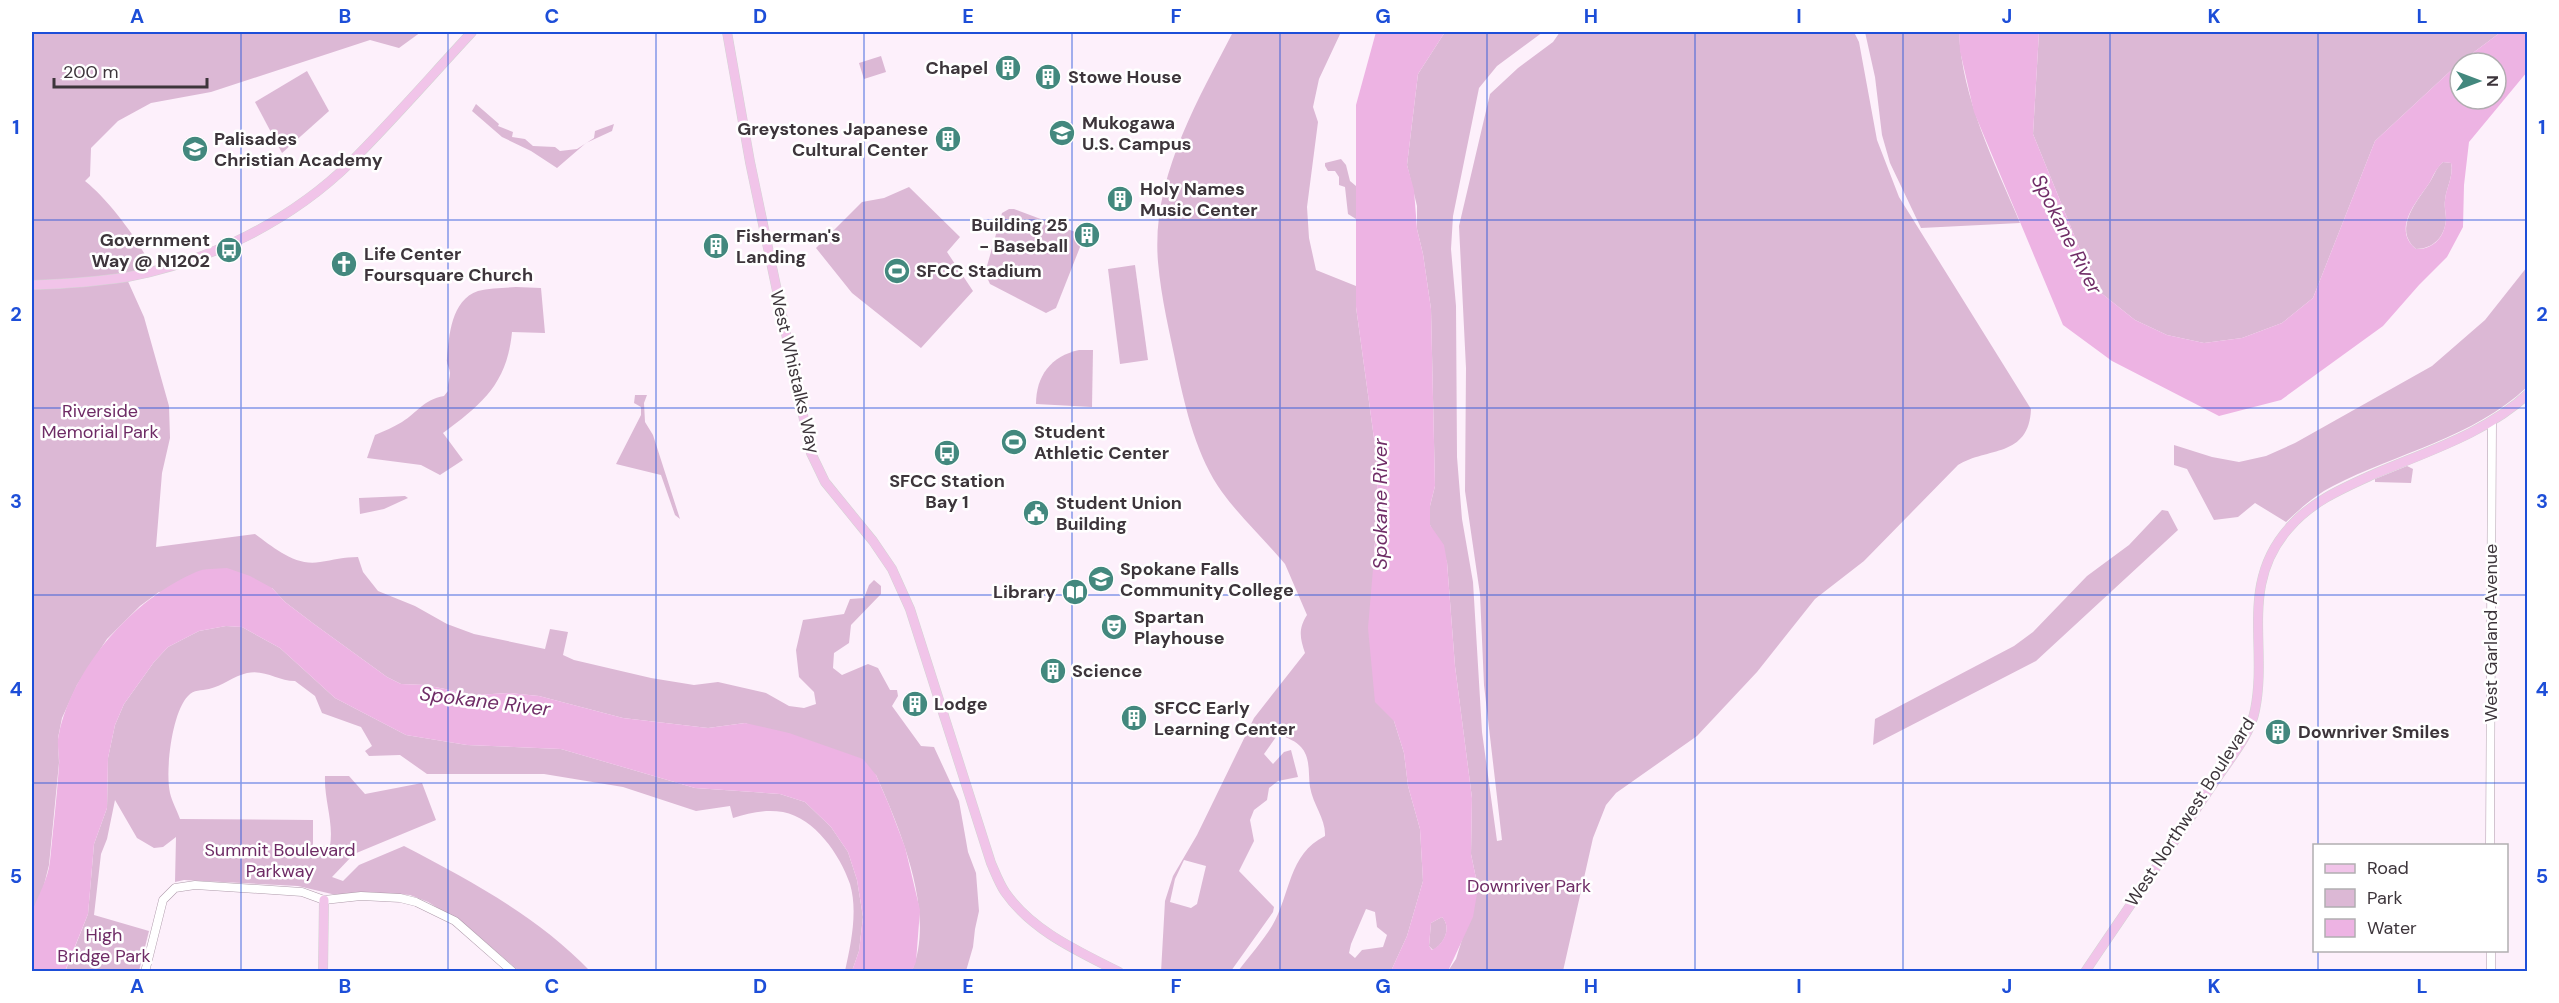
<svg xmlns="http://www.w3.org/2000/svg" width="2559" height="1003" font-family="'DM Sans',sans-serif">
<rect width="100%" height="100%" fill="#fdf0fb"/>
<g fill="#dcb8d5" fill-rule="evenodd">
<path d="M32 32H421L399 48 370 40 211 92 151 103 118 121 91 148 90 176 85 181C110 201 140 242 154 271L126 277 144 317 169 406 170 438 162 473 156 547 255 534C273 547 296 567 320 562 333 560 344 557 358 557L363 572 378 591 415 606 447 624 474 634 545 649 550 629 568 632 563 655 574 660 651 678 694 685 718 682 766 693 789 706 804 708 816 704 814 692 799 677 796 650 803 620 844 614 850 599 864 598 869 585 874 580 881 586V594L851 625 849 643 834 653 833 668 842 675 868 664 878 668 890 690H897L898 696 892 706 921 746 934 747 959 801 968 852 976 873 979 911 975 929 973 947 966 971H912C936 913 900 829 876 775L745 723 708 728 623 718 539 696 509 693 475 695 425 685 401 684 387 677 314 624 285 602 272 588 159 592 140 606 107 639 77 685 62 718 58 738 59 763 49 865 43 889 32 914Z"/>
<path d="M1233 32H1341L1319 79 1313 107 1318 122 1307 207 1309 238 1316 270 1356 286V307L1376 453 1378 510 1374 553 1394 721 1404 753 1408 786 1420 829 1423 881 1407 936 1391 971H1238C1249 957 1262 942 1272 926 1291 894 1288 854 1325 836 1326 819 1313 805 1310 787 1308 774 1311 758 1301 747 1296 741 1287 738 1281 735L1276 737 1264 754 1273 764 1284 752 1291 750 1298 777 1278 781 1269 788 1267 800 1254 810 1250 820 1254 841 1239 871 1274 907 1273 912 1231 971 1161 972 1165 901 1173 876 1197 835 1254 718 1305 653C1300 638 1298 629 1307 615L1285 564C1265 540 1241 518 1222 492 1197 457 1186 411 1177 369 1170 334 1161 298 1158 262 1151 179 1197 102 1233 32ZM1184 860 1206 866 1197 904 1191 908 1170 902 1175 879ZM1366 909 1375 912 1377 927 1387 935 1383 947 1362 950 1355 958 1349 953 1351 944Z"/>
<path d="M1445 32H1543L1497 66 1479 88 1453 216 1451 249 1456 306 1457 457 1462 519 1473 582 1482 732 1497 841 1502 840 1484 685 1480 594 1465 491 1466 368 1459 226 1490 94 1518 68 1553 42 1560 32H1854L1859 42 1877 140 1899 197 2031 409C2029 458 1987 447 1958 465L1864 561 1815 599 1757 672 1697 736 1616 793 1606 805 1593 838 1563 971H1448L1456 959 1478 888 1471 854 1472 798 1455 666 1447 562 1430 525V506L1435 486 1431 309 1423 254 1417 229V206L1407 165 1418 74Z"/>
<path d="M1865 32H1959C1962 99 1994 161 2020 223L1921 228 1890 163 1882 135 1875 77Z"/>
<polygon points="2039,32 2501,32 2458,64 2375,141 2313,298 2282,323 2242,338 2204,343 2167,335 2135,320 2096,289 2033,134"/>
<polygon points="881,56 886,72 864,79 859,63"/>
<polygon points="307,71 329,111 282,153 255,102"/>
<polygon points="476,104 499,124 498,126 513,132 512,137 525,139 533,146 555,147 560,151 577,149 594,138 595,131 614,124 612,131 586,143 557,168 531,151 502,137 472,111"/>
<polygon points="1341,159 1346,165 1350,181 1356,186 1356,219 1348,214 1345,187 1339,185 1339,177 1335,171 1328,171 1325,166 1325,163"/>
<path d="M2443 162 2451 163C2454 176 2446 188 2445 200 2444 207 2446 213 2446 219 2445 237 2433 249 2416 249 2392 229 2418 200 2430 182 2435 174 2436 168 2443 162Z"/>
<polygon points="909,187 960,237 947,252 973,291 921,348 852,293 816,248 862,202 884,198"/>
<polygon points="1009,209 1014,209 1078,233 1082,242 1056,308 1046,313 990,284 985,273 1002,213"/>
<polygon points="1135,265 1148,360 1120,364 1108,269"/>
<path d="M2527 267V387C2473 438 2397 453 2333 486 2315 495 2300 509 2286 522L2255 503 2238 517 2214 520 2187 469 2174 465V445L2212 457 2239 462 2266 456 2295 443 2432 366 2485 320Z"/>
<path d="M516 287 541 288 545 333 512 332C507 384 482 404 443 433L463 460 440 475 421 465 367 458 375 435C384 431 394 427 402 422 418 412 423 400 444 396L448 391C447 384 450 379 450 373 450 368 446 364 447 359 449 336 451 300 478 291 489 288 504 288 516 287Z"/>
<path d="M1079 350H1093L1092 407 1036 404C1036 376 1051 356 1079 350Z"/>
<polygon points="635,395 647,395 644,403 645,422 653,435 680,519 675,515 661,475 616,464 641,415 641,407 634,403"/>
<polygon points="2407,466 2413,469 2411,483 2375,482 2375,479"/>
<polygon points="405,496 408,498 384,509 360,514 359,498"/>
<polygon points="2162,510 2168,511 2178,530 2036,661 1873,745 1875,719 2014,646 2033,632 2087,576 2129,545"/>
<path d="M226 626 242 627 280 648 335 698 406 735 467 745 561 749 695 788 780 794 805 802 831 827 848 852 857 880 863 917 859 951 852 971H845C851 944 858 911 850 884 840 855 815 818 783 812 765 809 749 813 733 818L730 806 696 811 623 787 544 774H427L400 755 369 756 365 751 372 746 361 727 322 713 315 696 295 681C278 681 265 669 247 673 234 676 222 686 209 689 201 691 194 689 188 696 172 712 165 771 170 793 172 802 177 810 180 819L313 820V846H330C334 822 324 800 325 776H349L365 794 422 783 436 820 354 854 332 877 343 881 359 865 404 846C471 881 537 916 590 971H519L467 926 428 902 410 895 365 892 336 895 298 886 184 880 175 882 176 837 163 847 154 848 137 838 115 800 107 839 101 854 94 915 149 931 139 971 65 972 88 914 94 844 107 808 108 758 115 725 124 704 154 662 168 647 199 631Z"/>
<path d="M1442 917C1452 928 1444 944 1433 950L1429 946 1431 923Z"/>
</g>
<g fill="#edb3e3" fill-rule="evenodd">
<path d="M1376 32H1445L1418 74 1407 165 1414 190 1417 229 1423 254 1431 309 1435 486 1430 506V525L1444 545 1447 562 1455 666 1472 798 1471 854 1478 888 1473 917 1448 971H1391L1407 936 1423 881 1420 829 1408 786 1404 753 1394 721 1375 702 1368 628 1378 510 1376 453 1356 307V105ZM1442 917C1452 928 1444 944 1432 950L1429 946 1431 923Z"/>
<path d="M1959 32H2039L2033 134 2096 289 2135 320 2167 335 2204 343 2242 338 2282 323 2313 298 2375 141 2458 64 2501 32H2527V72L2469 142 2464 185 2463 227 2447 257 2419 285 2383 326 2281 400 2219 416 2112 361 2063 325 1974 112 1960 51ZM2460 63H2496V99H2460ZM2443 162 2451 163C2454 176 2446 188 2445 200 2444 207 2446 213 2446 219 2445 237 2433 250 2416 249 2391 229 2418 200 2430 182 2434 174 2436 169 2443 162Z"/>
<path d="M227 568 250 576 272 588 285 602 314 624 387 677 401 684 425 685 475 695 509 693 539 696 623 718 708 728 745 723 789 733 863 759 876 775 889 805 905 847 920 910 916 962 912 971H852L859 951 863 917 857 880 848 852 831 827 805 802 780 794 695 788 561 749 467 745 406 735 335 698 280 648 242 627 226 626 199 631 168 647 154 662 124 704 115 725 108 758 107 808 94 844 88 914 65 971H32C31 955 28 927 32 912 38 895 48 880 50 861 53 829 57 797 59 765 60 755 56 744 59 734 73 667 133 599 196 572 204 568 217 569 227 568Z"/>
</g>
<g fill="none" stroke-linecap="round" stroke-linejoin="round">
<g stroke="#af9bab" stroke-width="9">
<g id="minor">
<polyline points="2490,846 2492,421"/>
<polyline points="2491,950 2491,972"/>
<polyline points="145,972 163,900 175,888 195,885 302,892 324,900 361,896 400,898 416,902 455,921 513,972"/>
</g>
</g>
<g stroke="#d4d3d4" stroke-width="10">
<g id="major">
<path d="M727 32 750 162 811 453 825 482 873 541 892 569 910 609 991 863C995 872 999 883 1005 892 1032 931 1078 951 1119 972"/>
<path d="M32 285C63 284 95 282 127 277 209 262 292 220 351 162 393 120 432 75 472 32"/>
<polyline points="323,972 324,900"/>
<path d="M2085 972C2127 909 2171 847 2213 784 2227 762 2250 737 2255 710 2268 646 2239 584 2289 528 2311 502 2341 489 2372 475 2425 452 2485 434 2528 394"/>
</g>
</g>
<use href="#minor" stroke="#fff" stroke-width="8"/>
<use href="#major" stroke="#f1c4e9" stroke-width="9"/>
</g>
<path fill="none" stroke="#1d4ed8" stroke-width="1.5" stroke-opacity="0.55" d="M241 32V972M448 32V972M656 32V972M864 32V972M1072 32V972M1280 32V972M1487 32V972M1695 32V972M1903 32V972M2110 32V972M2318 32V846M32 220H2528M32 408H2528M32 595H2528M32 783H2528M2318 950V972"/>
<defs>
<g id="building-disc" transform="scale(1.35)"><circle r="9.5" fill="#43887e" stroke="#fff"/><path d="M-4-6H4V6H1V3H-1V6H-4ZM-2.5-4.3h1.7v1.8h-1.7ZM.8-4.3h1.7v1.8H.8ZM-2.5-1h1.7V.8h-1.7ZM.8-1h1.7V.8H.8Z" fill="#fff"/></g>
<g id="university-disc" transform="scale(1.35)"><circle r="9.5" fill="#43887e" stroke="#fff"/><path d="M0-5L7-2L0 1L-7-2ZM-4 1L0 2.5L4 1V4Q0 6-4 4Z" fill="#fff"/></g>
<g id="school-disc" transform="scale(1.35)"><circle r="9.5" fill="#43887e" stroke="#fff"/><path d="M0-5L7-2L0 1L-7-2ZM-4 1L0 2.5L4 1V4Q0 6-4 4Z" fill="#fff"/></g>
<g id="bus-disc" transform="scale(1.35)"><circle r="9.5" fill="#43887e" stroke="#fff"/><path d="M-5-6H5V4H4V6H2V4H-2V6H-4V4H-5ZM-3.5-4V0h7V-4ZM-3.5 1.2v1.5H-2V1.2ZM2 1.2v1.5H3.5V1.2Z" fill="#fff"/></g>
<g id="church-disc" transform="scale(1.35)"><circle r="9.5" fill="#43887e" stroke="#fff"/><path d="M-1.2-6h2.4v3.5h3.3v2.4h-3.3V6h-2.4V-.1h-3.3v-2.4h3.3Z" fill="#fff"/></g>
<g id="stadium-disc" transform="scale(1.35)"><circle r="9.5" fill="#43887e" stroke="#fff"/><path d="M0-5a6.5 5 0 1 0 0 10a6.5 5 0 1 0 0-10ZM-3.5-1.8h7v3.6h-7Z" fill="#fff"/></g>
<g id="civic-disc" transform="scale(1.35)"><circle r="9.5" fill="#43887e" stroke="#fff"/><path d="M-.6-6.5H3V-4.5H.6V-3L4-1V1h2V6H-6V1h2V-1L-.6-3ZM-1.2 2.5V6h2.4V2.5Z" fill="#fff"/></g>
<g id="library-disc" transform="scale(1.35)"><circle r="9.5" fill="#43887e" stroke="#fff"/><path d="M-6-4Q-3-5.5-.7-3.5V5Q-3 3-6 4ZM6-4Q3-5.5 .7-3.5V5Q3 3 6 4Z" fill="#fff"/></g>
<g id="theatre-disc" transform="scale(1.35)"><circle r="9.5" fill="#43887e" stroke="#fff"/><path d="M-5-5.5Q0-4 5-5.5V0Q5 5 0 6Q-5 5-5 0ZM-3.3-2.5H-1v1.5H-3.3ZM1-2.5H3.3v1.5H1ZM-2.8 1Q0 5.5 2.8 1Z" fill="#fff"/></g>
</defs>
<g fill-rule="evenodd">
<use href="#building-disc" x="1008" y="68"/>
<use href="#building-disc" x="1048" y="77"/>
<use href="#university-disc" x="1062" y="133"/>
<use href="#building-disc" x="948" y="139"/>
<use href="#school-disc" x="195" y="149"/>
<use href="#building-disc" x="1120" y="199"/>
<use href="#building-disc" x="1087" y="235"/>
<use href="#building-disc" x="716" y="246"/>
<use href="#bus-disc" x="229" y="250"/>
<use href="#church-disc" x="344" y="264"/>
<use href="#stadium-disc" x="897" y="271"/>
<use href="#stadium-disc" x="1014" y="442"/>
<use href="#bus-disc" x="947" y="453"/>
<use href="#civic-disc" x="1036" y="513"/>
<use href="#university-disc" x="1101" y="579"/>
<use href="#library-disc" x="1075" y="592"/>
<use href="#theatre-disc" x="1114" y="627"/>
<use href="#building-disc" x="1053" y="671"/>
<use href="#building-disc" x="915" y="704"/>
<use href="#building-disc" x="1134" y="718"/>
<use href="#building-disc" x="2278" y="732"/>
</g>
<g text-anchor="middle" stroke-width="5" stroke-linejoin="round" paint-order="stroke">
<g font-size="18" font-weight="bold" fill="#3d353b" stroke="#fff" text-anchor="start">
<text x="988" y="74" text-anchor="end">Chapel</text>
<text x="1068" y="83">Stowe House</text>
<text x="1082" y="129">Mukogawa<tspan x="1082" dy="21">U.S. Campus</tspan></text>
<text x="928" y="135" text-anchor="end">Greystones Japanese<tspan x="928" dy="21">Cultural Center</tspan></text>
<text x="214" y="145">Palisades<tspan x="214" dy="21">Christian Academy</tspan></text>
<text x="1140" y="195">Holy Names<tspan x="1140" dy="21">Music Center</tspan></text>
<text x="1068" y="231" text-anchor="end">Building 25<tspan x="1068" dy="21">- Baseball</tspan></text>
<text x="736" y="242">Fisherman's<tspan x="736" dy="21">Landing</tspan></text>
<text x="210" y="246" text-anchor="end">Government<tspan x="210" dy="21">Way @ N1202</tspan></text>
<text x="364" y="260">Life Center<tspan x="364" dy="21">Foursquare Church</tspan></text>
<text x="916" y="277">SFCC Stadium</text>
<text x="1034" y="438">Student<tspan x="1034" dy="21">Athletic Center</tspan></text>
<text x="947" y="487" text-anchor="middle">SFCC Station<tspan x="947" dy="21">Bay 1</tspan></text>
<text x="1056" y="509">Student Union<tspan x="1056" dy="21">Building</tspan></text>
<text x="1120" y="575">Spokane Falls<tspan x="1120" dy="21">Community College</tspan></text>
<text x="1056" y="598" text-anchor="end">Library</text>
<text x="1134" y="623">Spartan<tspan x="1134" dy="21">Playhouse</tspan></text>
<text x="1072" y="677">Science</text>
<text x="934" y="710">Lodge</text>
<text x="1154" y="714">SFCC Early<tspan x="1154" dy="21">Learning Center</tspan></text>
<text x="2298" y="738">Downriver Smiles</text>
</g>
<g font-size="18" fill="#3d353b" stroke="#fff">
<text transform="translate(795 372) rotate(77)" y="6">West Whistalks Way</text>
<text transform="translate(2491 633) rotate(-90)" y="6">West Garland Avenue</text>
<text transform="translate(2190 812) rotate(-57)" y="6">West Northwest Boulevard</text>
</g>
<g font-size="18" fill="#6e2b65" stroke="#fff">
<text x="100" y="417">Riverside<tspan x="100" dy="21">Memorial Park</tspan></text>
<text x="280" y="856">Summit Boulevard<tspan x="280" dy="21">Parkway</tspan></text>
<text x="1529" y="892">Downriver Park</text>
<text x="104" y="941">High<tspan x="104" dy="21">Bridge Park</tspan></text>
</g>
<g font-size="20" font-style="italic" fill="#702d67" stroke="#fff">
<text transform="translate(2067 234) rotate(63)" y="7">Spokane River</text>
<text transform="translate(1380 504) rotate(-90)" y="7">Spokane River</text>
<text transform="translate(485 701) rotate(7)" y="7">Spokane River</text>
</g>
</g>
<rect width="2559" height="1003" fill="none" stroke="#ffffff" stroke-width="66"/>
<rect x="2313" y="844" width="195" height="108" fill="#ffffff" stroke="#b1aeb1" stroke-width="1.5"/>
<rect x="2325" y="864" width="30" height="9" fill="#f1c4e9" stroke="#b1aeb1" stroke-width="1.5"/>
<text x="2367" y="874" font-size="18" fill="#3d353b">Road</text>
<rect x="2325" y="889" width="30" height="18" fill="#dcb8d5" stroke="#b1aeb1" stroke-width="1.5"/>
<text x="2367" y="904" font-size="18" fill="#3d353b">Park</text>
<rect x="2325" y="919" width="30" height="18" fill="#edb3e3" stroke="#b1aeb1" stroke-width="1.5"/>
<text x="2367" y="934" font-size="18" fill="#3d353b">Water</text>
<g transform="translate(2478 81) rotate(90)"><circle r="28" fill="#ffffff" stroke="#b1aeb1" stroke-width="1.5"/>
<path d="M0-4.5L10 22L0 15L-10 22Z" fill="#43887e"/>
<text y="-9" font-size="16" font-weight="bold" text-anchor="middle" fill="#3d353b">N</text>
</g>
<path d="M54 78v9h153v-9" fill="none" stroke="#3d353b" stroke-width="3"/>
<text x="63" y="78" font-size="18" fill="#3d353b" stroke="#ffffff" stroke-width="4.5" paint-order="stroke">200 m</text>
<rect x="33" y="33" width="2493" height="937" fill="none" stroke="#1d4ed8" stroke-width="2"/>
<g font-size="20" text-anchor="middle" font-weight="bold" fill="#1d4ed8">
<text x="137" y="23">A</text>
<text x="345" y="23">B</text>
<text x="552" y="23">C</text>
<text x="760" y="23">D</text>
<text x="968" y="23">E</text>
<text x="1176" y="23">F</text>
<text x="1383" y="23">G</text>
<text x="1591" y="23">H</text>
<text x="1799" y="23">I</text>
<text x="2007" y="23">J</text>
<text x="2214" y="23">K</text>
<text x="2422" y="23">L</text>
<text x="16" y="134">1</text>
<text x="2542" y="134">1</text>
<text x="16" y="321">2</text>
<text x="2542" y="321">2</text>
<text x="16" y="508">3</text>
<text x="2542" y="508">3</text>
<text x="16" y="696">4</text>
<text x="2542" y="696">4</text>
<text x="16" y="883">5</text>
<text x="2542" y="883">5</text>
<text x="137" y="993">A</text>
<text x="345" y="993">B</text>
<text x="552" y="993">C</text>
<text x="760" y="993">D</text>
<text x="968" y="993">E</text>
<text x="1176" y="993">F</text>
<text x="1383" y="993">G</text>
<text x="1591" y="993">H</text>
<text x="1799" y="993">I</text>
<text x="2007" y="993">J</text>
<text x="2214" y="993">K</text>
<text x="2422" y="993">L</text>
</g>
</svg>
